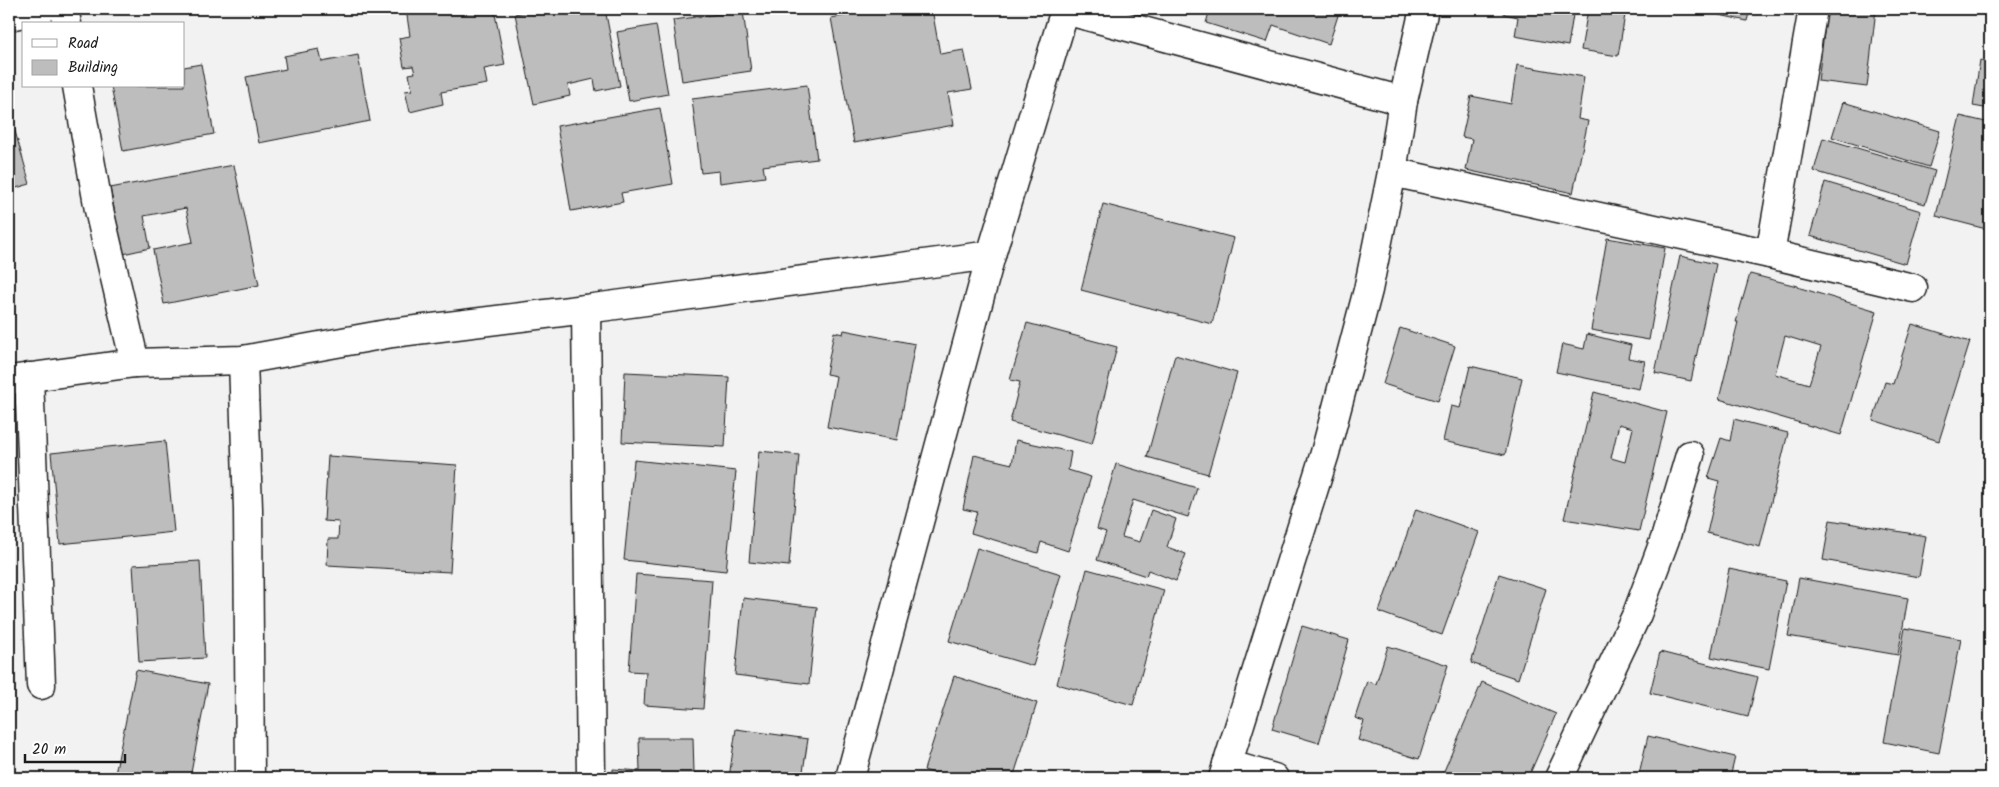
<svg xmlns="http://www.w3.org/2000/svg" width="1999" height="787" font-family="Kalam,sans-serif">
<rect width="100%" height="100%" fill="#f2f2f2"/>
<filter id="ink" filterUnits="userSpaceOnUse"><feTurbulence type="fractalNoise" baseFrequency=".02" numOctaves="2"/><feDisplacementMap in="SourceGraphic" scale="10" xChannelSelector="R" yChannelSelector="G"/><feConvolveMatrix kernelMatrix="1 2 1 2 8 2 1 2 1" color-interpolation-filters="sRGB"/></filter>
<g filter="url(#ink)">
<g fill="#bdbdbd" stroke="#1c1c1c" fill-rule="evenodd">
<polygon points="406,9 494,9 505,65 484,69 487,84 441,92 443,104 410,112 405,91 412,90 409,74 415,73 413,66 404,67 399,38 410,36"/>
<polygon points="537,9 605,9 620,86 596,91 594,79 568,85 570,96 534,104 515,14"/>
<polygon points="882,9 932,9 940,54 964,50 972,89 948,93 954,125 854,143 831,18"/>
<polygon points="1210,9 1340,9 1329,44 1273,25 1267,42 1206,23"/>
<polygon points="1504,9 1574,9 1568,46 1515,36 1518,17 1504,14"/>
<polygon points="1588,9 1626,9 1618,56 1581,50"/>
<polygon points="1692,9 1750,9 1747,21"/>
<polygon points="1827,9 1876,9 1867,87 1818,81"/>
<polygon points="743,11 751,71 682,81 673,20"/>
<polygon points="656,25 668,94 629,101 617,32"/>
<polygon points="319,49 322,62 358,55 370,121 259,143 246,77 286,69 284,56"/>
<polygon points="1980,60 1990,62 1990,109 1973,106"/>
<polygon points="201,64 214,134 123,151 111,86 184,86 184,67"/>
<polygon points="1517,65 1584,77 1578,119 1588,121 1573,193 1466,170 1472,139 1462,137 1471,96 1511,104"/>
<polygon points="807,85 817,159 763,166 765,177 720,183 719,171 701,173 692,99"/>
<polygon points="1843,102 1940,131 1929,167 1832,137"/>
<polygon points="660,108 673,184 621,193 623,202 571,211 557,126"/>
<polygon points="9,110 30,184 9,190"/>
<polygon points="1960,116 1990,123 1990,230 1936,216"/>
<polygon points="1823,138 1935,171 1925,204 1814,171"/>
<polygon points="234,165 259,285 164,304 153,250 193,242 186,208 144,216 150,248 123,254 110,188"/>
<polygon points="1825,182 1921,211 1906,264 1810,236"/>
<polygon points="1103,204 1234,238 1212,324 1081,290"/>
<polygon points="1607,238 1665,248 1649,340 1591,330"/>
<polygon points="1680,256 1716,264 1691,381 1655,373"/>
<path d="M1750 274 1797 286V287L1877 311 1841 435 1719 399 1738 322H1736ZM1785 336 1821 347 1809 384 1775 374Z"/>
<polygon points="1027,323 1117,347 1092,444 1010,422 1020,382 1010,380"/>
<polygon points="1912,324 1970,342 1939,441 1873,420 1885,382 1893,384"/>
<polygon points="1400,328 1455,346 1438,401 1383,384"/>
<polygon points="844,330 915,344 897,440 827,427 836,376 826,374 834,332 843,334"/>
<polygon points="1587,334 1631,345 1628,358 1645,361 1639,389 1556,372 1562,344 1584,349"/>
<polygon points="1175,355 1237,373 1208,474 1147,457"/>
<polygon points="1470,366 1522,378 1505,455 1443,441 1451,406 1460,408"/>
<polygon points="625,372 729,377 725,447 622,442"/>
<path d="M1594 392 1667 412 1639 531 1564 519ZM1619 424 1633 428 1625 462 1611 458Z"/>
<polygon points="1734,419 1788,433 1760,547 1707,533 1719,481 1708,478 1721,438 1730,441"/>
<polygon points="1016,440 1071,452 1068,470 1091,477 1068,551 1041,542 1038,553 971,533 977,512 963,509 974,455 1012,464"/>
<polygon points="165,441 174,532 60,544 51,453"/>
<polygon points="759,451 799,455 789,566 749,562"/>
<polygon points="328,456 457,465 450,572 327,565 328,539 338,539 339,522 324,521"/>
<polygon points="634,460 736,471 726,571 624,560"/>
<polygon points="1116,464 1197,488 1188,517 1133,500 1122,537 1140,542 1151,510 1176,519 1167,547 1186,554 1176,581 1148,570 1146,576 1097,560 1106,532 1097,529"/>
<polygon points="1416,509 1479,532 1442,635 1379,612"/>
<polygon points="1830,520 1926,536 1919,577 1823,560"/>
<polygon points="977,548 1061,574 1033,666 949,641"/>
<polygon points="200,561 205,658 139,662 133,565"/>
<polygon points="1087,569 1164,590 1133,705 1057,684"/>
<polygon points="1729,569 1786,581 1769,669 1711,657"/>
<polygon points="636,574 712,580 703,709 644,705 646,672 629,671"/>
<polygon points="1499,574 1546,589 1518,679 1471,663"/>
<polygon points="1799,578 1908,598 1898,655 1788,636"/>
<polygon points="743,598 817,607 809,684 735,675"/>
<polygon points="1302,626 1349,640 1319,743 1272,729"/>
<polygon points="1905,628 1961,639 1939,753 1884,742"/>
<polygon points="1388,646 1448,665 1419,759 1358,740 1364,721 1355,718 1367,681 1376,684"/>
<polygon points="1660,652 1758,677 1748,717 1650,693"/>
<polygon points="136,670 208,684 190,778 134,778 115,774"/>
<polygon points="954,676 1037,703 1013,778 948,778 924,770"/>
<polygon points="1482,682 1556,714 1528,778 1441,778"/>
<polygon points="736,729 808,739 802,778 729,778"/>
<polygon points="1648,736 1735,757 1730,778 1638,778"/>
<polygon points="639,738 693,738 694,773 710,773 709,778 613,778 613,769 640,771"/>
</g>
<g fill="none" stroke-linecap="round" stroke-linejoin="round">
<g stroke="#1c1c1c" stroke-width="31">
<g id="minor">
<polyline points="64,9 67,24"/>
<polyline points="9,16 42,9"/>
<polyline points="77,86 99,210 135,363"/>
<polyline points="1392,172 1770,254 1913,288"/>
<polyline points="1770,254 1813,9"/>
<polyline points="586,309 991,255"/>
<polyline points="243,360 248,509 250,778"/>
<polyline points="29,377 41,685"/>
<polyline points="9,380 135,363 243,360 392,333 586,309 591,778"/>
<polyline points="1227,764 1274,778"/>
<polyline points="850,778 991,255 1065,10 1403,101"/>
<polyline points="1223,778 1325,453 1368,290 1392,172 1403,101 1424,9"/>
<polyline points="1559,778 1637,614 1665,539 1690,455"/>
</g>
</g>
<use href="#minor" stroke="#fff" stroke-width="28"/>
</g>
</g>
<rect width="1999" height="787" fill="none" stroke="#fff" stroke-width="30"/>
<rect x="15" y="15" width="1969" height="757" fill="none" stroke="#1c1c1c" stroke-width="2" filter="url(#ink)"/>
<rect x="22" y="22" width="162" height="65" fill="#ffffff" stroke="#a4a4a4"/>
<rect x="32" y="39" width="25" height="8" fill="#ffffff" stroke="#a4a4a4"/>
<text x="68" y="48" font-size="15" fill="#1c1c1c">Road</text>
<rect x="32" y="60" width="25" height="15" fill="#bdbdbd" stroke="#a4a4a4"/>
<text x="68" y="72" font-size="15" fill="#1c1c1c">Building</text>
<path d="M25 754v8h100v-8" fill="none" stroke="#1c1c1c" stroke-width="2.5"/>
<text x="32" y="754" font-size="15" fill="#1c1c1c" stroke="#ffffff" stroke-width="4" paint-order="stroke">20 m</text>
</svg>
